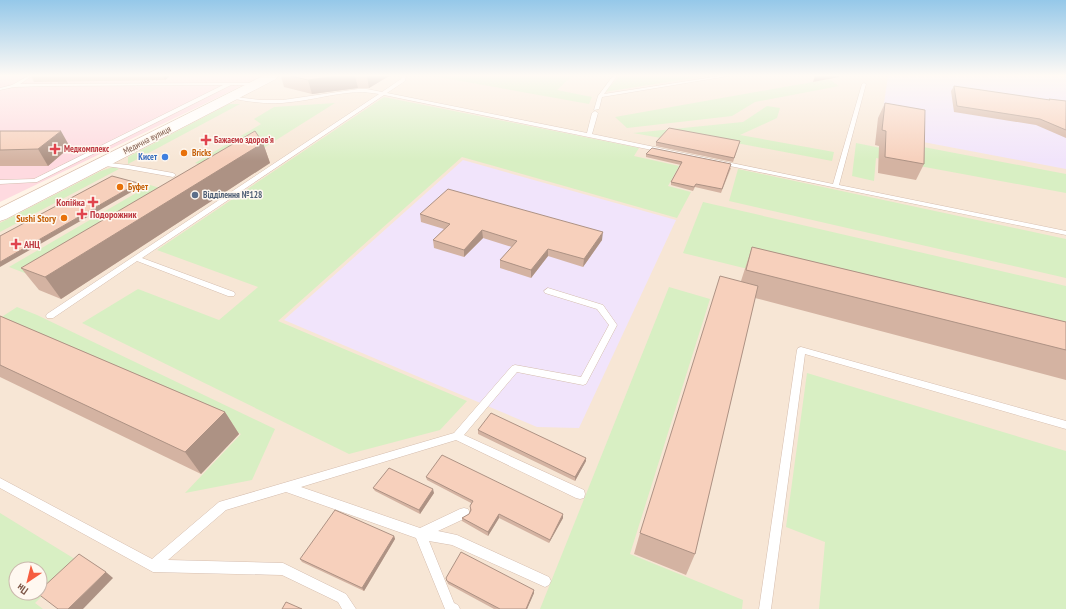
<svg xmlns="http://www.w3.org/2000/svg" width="1066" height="609" font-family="'PT Sans Narrow',sans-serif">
<rect width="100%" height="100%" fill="#fff4e8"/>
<path fill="#f7e6d5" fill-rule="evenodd" d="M272 76H1066V609H0V215ZM16 569H40V593H16Z"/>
<g fill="#f1e4fb">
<polygon points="888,76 1066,76 1066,169 923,142 882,117"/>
<polygon points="463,160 676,220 579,428 537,427 284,320"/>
</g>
<polygon fill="#fedae0" points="0,76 262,76 0,202"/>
<g fill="#d8efc3" fill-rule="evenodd">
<polygon points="433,76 572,76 557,90 592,97 589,104"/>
<polygon points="620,76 706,76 604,92"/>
<polygon points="829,79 839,86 755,102 732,116 627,128 615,117"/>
<polygon points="384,97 639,148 634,156 679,166 668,186 691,192 677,218 462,157 278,321 467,401 440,430 349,454 82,323 138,289 219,320 258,287 157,250"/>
<polygon points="335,103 227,171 195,163 261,124 254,119 274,107"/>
<polygon points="229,104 240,104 128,164 128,157"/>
<polygon points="767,106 780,108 777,118 740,135 834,152 832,161 668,130 661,138 633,133 743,122"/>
<polygon points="897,142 1066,174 1066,193 876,158 874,181 852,176 856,143 896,151"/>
<polygon points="113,167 119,169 0,232 0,223 101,171"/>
<polygon points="738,169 1066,239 1066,278 729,201"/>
<polygon points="150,185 187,196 48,282 9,267"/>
<polygon points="703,202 1066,286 1066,348 683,253"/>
<polygon points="669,287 710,299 630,554 743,600 742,609 540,609"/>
<polygon points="17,307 37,315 275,429 252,480 185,493 241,434 10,333 0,318"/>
<polygon points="807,373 1066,451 1066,609 819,609 825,542 786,527"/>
<path d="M0 513 78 561 35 603 43 609H0ZM16 569H40V593H16Z"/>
</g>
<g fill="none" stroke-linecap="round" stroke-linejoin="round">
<g stroke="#d5bdae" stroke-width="1">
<g id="lane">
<polygon points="28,76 32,76 20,84 227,83 255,83 257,84 255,85 231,85 37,182 0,184 0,180 34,179 223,85 49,86 14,87 0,90 0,88 12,85"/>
<path d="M402 76H406L405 81 387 93 587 133 592 113 595 111 598 113 592 134 833 184 862 84 864 83 866 84 839 185 1066 231V235L384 95 142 258 234 292 235 294 234 296H228L137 261 53 318H47L46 316 47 314 379 94C349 88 321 99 291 102 270 105 250 102 230 98H228V96L260 100H283L358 89H367L382 92 401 79Z"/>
<polygon points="613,76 617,76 604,94 720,76 728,76 602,97 599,109 594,110 598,96"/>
<polygon points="100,162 128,165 173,173 176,175 173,177 128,169 98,165 98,163"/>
<polygon points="548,288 603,305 617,325 586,384 583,385 517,372 464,435 584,490 585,494 584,498 580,499 576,498 456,440 301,487 420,528 460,509 464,508 468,509 470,513 468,517 438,531 457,535 549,577 551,581 549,585 545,587 452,545 429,541 454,603 458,605 460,609 445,609 416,538 286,492 226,510 168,560 283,563 346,594 356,609 342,609 338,602 282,575 153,572 0,488 0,478 152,559 219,502 454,433 512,366 515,365 581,377 609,325 597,309 545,293 544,291"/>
<polygon points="801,347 1066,421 1066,429 805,354 771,609 759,609 797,350 798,348"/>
</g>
</g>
<g stroke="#d9bdaa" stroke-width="1">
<polygon id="secondary" points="263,76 278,76 276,79 6,219 0,221 0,208"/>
</g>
<use href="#lane" fill="#fff" fill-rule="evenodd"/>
<use href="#secondary" fill="#fff" fill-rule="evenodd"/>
</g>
<g fill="#d4b3a2">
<polygon points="31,76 170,76 165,80 34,82"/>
<polygon points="281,76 389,76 369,88 358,88 312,94 284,87"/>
<polygon points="954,86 1049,100 1049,99 1066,101 1066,138 1036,125 954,112 951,91"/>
<polygon points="885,103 924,164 916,180 878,173 879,146 875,145 878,118"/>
<polygon points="0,131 70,147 48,166 0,166"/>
<polygon points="740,141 733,162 656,146 656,142"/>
<polygon points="263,143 270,163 61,299 39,290 21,268"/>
<polygon points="646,154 731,168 721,193 695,187 693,191 671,185 671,182 681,165 646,157"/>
<polygon points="420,214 602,240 583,267 548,256 531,278 500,268 500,260 512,247 483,238 464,257 434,248 433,240 444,229 421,222"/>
<polygon points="752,247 1066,322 1066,380 755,298 695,554 686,575 634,554 640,533 741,281"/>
<polygon points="0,316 225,412 239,434 201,474 0,377"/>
<polygon points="478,430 586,461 575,481 478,434"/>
<polygon points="426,477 563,518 549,543 499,518 488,536 462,521 462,518 469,514 470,511 470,506 471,503 427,480"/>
<polygon points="373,488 434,493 420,514 375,491"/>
<polygon points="394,536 395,539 364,591 302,562 300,559"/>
<polygon points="446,578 534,590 534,593 527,609 494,609 448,584"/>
</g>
<g fill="#ad9284">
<polygon points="163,76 170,76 165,80"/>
<polygon points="337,76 355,76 358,88 312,94 308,80"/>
<polygon points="367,76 389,76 369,88"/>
<polygon points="815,76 839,76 839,77 813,82"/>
<polygon points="61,131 70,147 48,166 38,149"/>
<polygon points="263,143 270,163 61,299 45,277"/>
<polygon points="138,183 140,187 0,267 0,262"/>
<polygon points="482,230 483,238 464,257 464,250"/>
<polygon points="603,232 602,240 583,267 584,259"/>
<polygon points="548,249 548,256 531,278 531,270"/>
<polygon points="225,412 239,434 201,474 185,452"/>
<polygon points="586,458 586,461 575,481 575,477"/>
<polygon points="433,489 434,493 420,514 419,510"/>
<polygon points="499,514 499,518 488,536 488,532"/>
<polygon points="563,514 563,518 549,543 550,540"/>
<polygon points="394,536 395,539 364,591 362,588"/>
<polygon points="106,572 113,578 83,609 68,609"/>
<polygon points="534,590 534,593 527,609 526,609"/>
</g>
<g fill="#f7d0bc" stroke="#ad9284">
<polygon points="291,76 337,76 308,80"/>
<polygon points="954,86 1050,100 1049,99 1066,101 1066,130 1040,119 957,106"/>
<polygon points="885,103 925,110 924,164 885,157 886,131 882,130"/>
<polygon points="669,128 740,141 734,158 656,142"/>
<polygon points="0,131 61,131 38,149 0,150"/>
<polygon points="255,131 263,143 45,277 21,268"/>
<polygon points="652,148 731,164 722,189 696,184 694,187 671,182 682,162 646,154"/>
<polygon points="112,176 138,183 0,262 0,236"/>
<polygon points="448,189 603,232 584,259 548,249 531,270 500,260 517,241 482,230 464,250 433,240 450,224 420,214"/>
<polygon points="752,247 1066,322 1066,350 746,270"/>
<polygon points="720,276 758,286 695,554 640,533"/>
<polygon points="0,316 225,412 185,452 0,365"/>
<polygon points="491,413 586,458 575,477 478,430"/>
<polygon points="442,455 563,514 550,540 499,514 488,532 462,518 469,514 471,510 470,506 473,501 426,477"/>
<polygon points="389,468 433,489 419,510 373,488"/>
<polygon points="335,510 394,536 362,588 300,559"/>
<polygon points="461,552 534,590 526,609 500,609 447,581 446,578"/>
<polygon points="79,554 106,572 68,609 58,609 37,593 40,593 40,590"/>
<polygon points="286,602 302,609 282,609"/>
</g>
<linearGradient id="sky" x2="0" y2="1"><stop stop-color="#95c8e9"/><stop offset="0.47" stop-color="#fffaf5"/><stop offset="1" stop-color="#fffaf5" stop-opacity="0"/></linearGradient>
<rect width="1066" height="161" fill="url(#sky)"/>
<g fill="#e0444e" stroke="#fff8f0" stroke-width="1.5">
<path d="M204 134h4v4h4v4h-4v4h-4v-4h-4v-4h4z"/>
<path d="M53 143h4v4h4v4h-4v4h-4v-4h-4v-4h4z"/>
<path d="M91 196h4v4h4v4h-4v4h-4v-4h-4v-4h4z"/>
<path d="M80 208h4v4h4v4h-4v4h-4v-4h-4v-4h4z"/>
<path d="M14 238h4v4h4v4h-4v4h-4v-4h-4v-4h4z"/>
</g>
<g fill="#e8710a" stroke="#fff8f0" stroke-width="1.5">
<circle cx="184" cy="153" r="4"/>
<circle cx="120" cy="187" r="4"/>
<circle cx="64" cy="218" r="4"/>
</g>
<circle fill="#3f7fe0" stroke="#fff8f0" stroke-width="1.5" cx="165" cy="157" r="4"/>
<circle fill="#5c6f8a" stroke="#fff8f0" stroke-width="1.5" cx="195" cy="195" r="4"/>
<g text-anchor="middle" stroke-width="3" stroke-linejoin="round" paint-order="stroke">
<g font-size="9" fill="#7d5748" stroke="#fff8f0">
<text transform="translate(147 140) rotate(-27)" y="3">Медична вулиця</text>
</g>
<g font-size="9" font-weight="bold" fill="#be3a42" stroke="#fff8f0" text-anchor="start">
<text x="214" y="143">Бажаємо здоровʼя</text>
<text x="64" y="152">Медкомплекс</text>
</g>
<g font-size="9" font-weight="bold" fill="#c56008" stroke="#fff8f0" text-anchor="start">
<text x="192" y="156">Bricks</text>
<text x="128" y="190">Буфет</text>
</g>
<g font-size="9" font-weight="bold" fill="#366cbe" stroke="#fff8f0" text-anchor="end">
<text x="157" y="160">Кисет</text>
</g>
<g font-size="9" font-weight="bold" fill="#4e5e75" stroke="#fff8f0" text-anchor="start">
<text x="203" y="198">Відділення №128</text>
</g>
<g font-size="10" font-weight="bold" fill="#be3a42" stroke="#fff8f0" text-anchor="start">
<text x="85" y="206" text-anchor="end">Копійка</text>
<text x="90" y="218">Подорожник</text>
<text x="24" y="248">АНЦ</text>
</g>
<g font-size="10" font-weight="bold" fill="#c56008" stroke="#fff8f0" text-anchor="end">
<text x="56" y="222">Sushi Story</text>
</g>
</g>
<g transform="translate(28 581) rotate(215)"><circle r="19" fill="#fff8f0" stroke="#cbb8ad"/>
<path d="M0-3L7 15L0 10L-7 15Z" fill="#f65d3f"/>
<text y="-6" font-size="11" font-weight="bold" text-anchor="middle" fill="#7d5748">Пн</text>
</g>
</svg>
